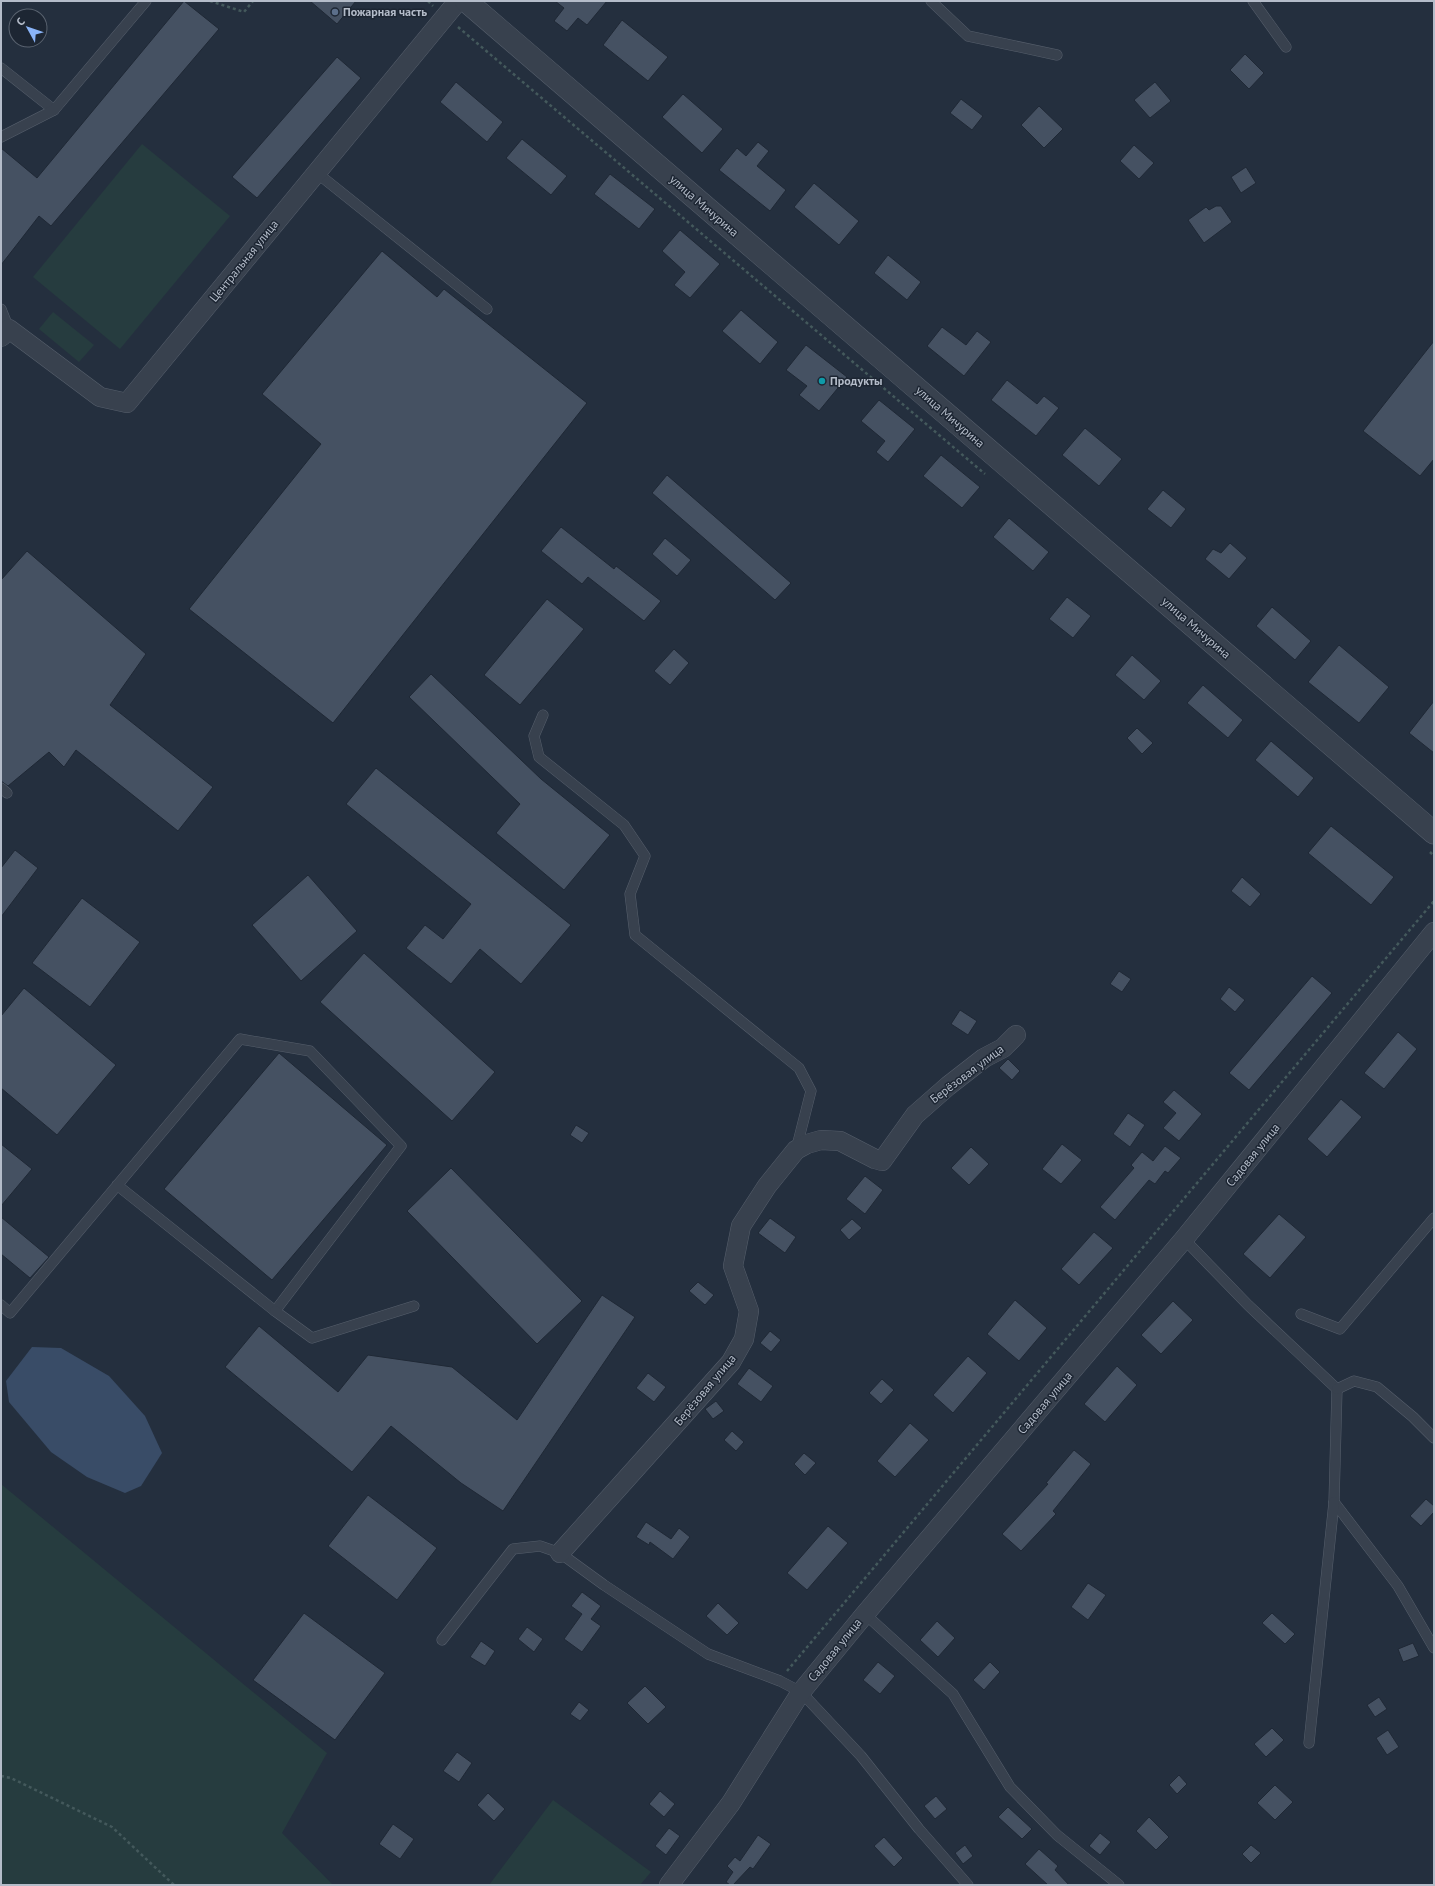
<svg xmlns="http://www.w3.org/2000/svg" width="1435" height="1886" font-family="'PT Sans',sans-serif">
<rect width="100%" height="100%" fill="#242f3e"/>
<g fill="#263c3f">
<polygon points="142,144 230,216 120,349 33,277"/>
<polygon points="53,312 94,345 79,362 39,329"/>
<polygon points="1,1484 327,1753 282,1833 333,1885 1,1885"/>
<polygon points="553,1800 651,1872 640,1885 489,1885"/>
</g>
<polygon fill="#394c67" points="32,1347 61,1348 109,1376 145,1416 162,1453 141,1486 125,1493 87,1477 51,1452 9,1402 6,1381"/>
<g fill="#455162" stroke="#1f2835">
<polygon points="184,1 219,29 51,226 39,216 1,265 1,148 37,178"/>
<polygon points="310,1 356,1 337,24"/>
<polygon points="555,1 607,1 587,25 578,18 567,31 554,21 564,8"/>
<polygon points="622,20 668,57 648,81 603,45"/>
<polygon points="1245,54 1264,73 1249,89 1230,70"/>
<polygon points="337,57 361,78 257,198 232,177"/>
<polygon points="456,82 503,122 487,142 440,102"/>
<polygon points="1155,82 1171,101 1150,118 1134,100"/>
<polygon points="683,94 723,129 702,153 662,117"/>
<polygon points="961,99 983,116 972,130 950,113"/>
<polygon points="1039,106 1063,129 1044,148 1021,125"/>
<polygon points="522,139 567,176 551,195 506,158"/>
<polygon points="758,142 769,151 757,166 786,190 770,211 719,170 737,148 746,156"/>
<polygon points="1134,145 1154,163 1139,179 1120,161"/>
<polygon points="1246,167 1256,183 1241,193 1231,177"/>
<polygon points="610,174 655,209 639,229 594,194"/>
<polygon points="814,183 859,221 839,245 794,207"/>
<polygon points="1216,206 1221,206 1232,222 1204,243 1188,220 1206,207 1209,210"/>
<polygon points="680,230 720,264 690,298 674,285 685,272 662,251"/>
<polygon points="382,251 437,297 444,289 587,403 333,723 189,609 321,444 262,394"/>
<polygon points="888,255 921,282 907,300 874,273"/>
<polygon points="741,310 778,342 760,364 722,331"/>
<polygon points="942,327 966,345 977,331 991,342 964,376 927,346"/>
<polygon points="1434,341 1434,459 1420,476 1363,431"/>
<polygon points="806,345 847,377 819,411 799,395 807,386 786,370"/>
<polygon points="1007,380 1037,404 1044,396 1059,408 1036,436 991,400"/>
<polygon points="879,400 915,429 888,462 876,452 885,441 861,421"/>
<polygon points="1085,428 1122,459 1099,486 1062,455"/>
<polygon points="941,455 980,487 962,508 923,476"/>
<polygon points="667,475 791,583 775,600 652,493"/>
<polygon points="1163,490 1186,509 1171,528 1147,509"/>
<polygon points="1009,518 1049,552 1033,571 993,537"/>
<polygon points="561,527 614,569 616,566 661,601 644,621 588,577 582,584 541,551"/>
<polygon points="665,538 691,560 677,576 652,554"/>
<polygon points="1230,543 1247,558 1229,579 1205,559 1213,549 1221,553"/>
<polygon points="27,551 146,654 110,705 213,787 178,831 76,750 64,767 49,752 8,786 1,781 1,580"/>
<polygon points="1067,597 1091,616 1073,638 1049,619"/>
<polygon points="547,599 584,629 520,705 484,675"/>
<polygon points="1272,607 1311,641 1295,660 1256,626"/>
<polygon points="1339,645 1389,687 1359,723 1308,682"/>
<polygon points="674,649 689,663 670,685 654,671"/>
<polygon points="1132,655 1161,681 1144,700 1115,675"/>
<polygon points="431,674 541,779 610,835 564,890 496,833 520,804 409,697"/>
<polygon points="1203,685 1243,720 1228,738 1187,703"/>
<polygon points="1434,701 1434,753 1409,733"/>
<polygon points="1137,728 1153,743 1142,754 1127,738"/>
<polygon points="1271,741 1314,778 1298,797 1255,760"/>
<polygon points="376,768 571,925 521,984 480,949 451,984 406,948 425,925 443,939 471,904 346,804"/>
<polygon points="1331,826 1394,877 1371,905 1308,853"/>
<polygon points="15,850 38,868 1,917 1,868"/>
<polygon points="308,875 357,931 301,981 252,925"/>
<polygon points="1242,877 1261,894 1250,907 1231,891"/>
<polygon points="82,898 140,942 90,1007 32,963"/>
<polygon points="364,953 495,1072 452,1121 320,1002"/>
<polygon points="1119,971 1131,979 1122,992 1110,984"/>
<polygon points="1312,976 1332,993 1249,1090 1229,1073"/>
<polygon points="1229,987 1245,1000 1235,1012 1220,999"/>
<polygon points="24,988 116,1065 57,1135 1,1088 1,1016"/>
<polygon points="960,1010 977,1021 968,1035 951,1024"/>
<polygon points="1398,1032 1417,1049 1384,1089 1364,1073"/>
<polygon points="279,1053 387,1145 272,1280 164,1189"/>
<polygon points="1008,1059 1020,1071 1012,1080 999,1068"/>
<polygon points="1174,1090 1202,1114 1179,1141 1163,1128 1176,1113 1163,1102"/>
<polygon points="1341,1099 1362,1117 1327,1157 1307,1139"/>
<polygon points="1128,1113 1145,1125 1130,1147 1113,1134"/>
<polygon points="576,1125 589,1133 582,1143 570,1135"/>
<polygon points="1,1144 32,1169 1,1206"/>
<polygon points="1062,1144 1082,1160 1061,1184 1042,1169"/>
<polygon points="1165,1146 1181,1158 1168,1173 1165,1171 1155,1184 1149,1180 1115,1220 1100,1207 1134,1168 1131,1165 1142,1152 1153,1161"/>
<polygon points="971,1147 989,1164 969,1185 951,1168"/>
<polygon points="451,1168 582,1301 537,1344 407,1211"/>
<polygon points="865,1176 883,1190 865,1214 846,1199"/>
<polygon points="1279,1214 1306,1237 1270,1278 1243,1254"/>
<polygon points="1,1217 49,1257 30,1278 1,1254"/>
<polygon points="770,1218 796,1237 785,1253 758,1233"/>
<polygon points="852,1219 862,1228 849,1240 840,1230"/>
<polygon points="1094,1232 1113,1248 1079,1285 1061,1269"/>
<polygon points="698,1282 714,1295 705,1305 689,1291"/>
<polygon points="602,1295 635,1317 503,1511 461,1483 391,1426 352,1472 225,1367 259,1326 338,1392 368,1355 452,1367 517,1420"/>
<polygon points="1015,1300 1047,1328 1019,1361 987,1334"/>
<polygon points="1173,1301 1193,1320 1161,1354 1141,1335"/>
<polygon points="770,1331 781,1340 771,1352 760,1343"/>
<polygon points="968,1356 987,1373 953,1413 933,1395"/>
<polygon points="1117,1366 1137,1385 1105,1422 1084,1404"/>
<polygon points="749,1368 773,1386 761,1402 737,1384"/>
<polygon points="648,1373 666,1387 654,1402 636,1388"/>
<polygon points="882,1379 894,1390 881,1404 869,1393"/>
<polygon points="716,1401 724,1411 713,1419 705,1409"/>
<polygon points="910,1423 929,1440 895,1477 877,1461"/>
<polygon points="732,1431 744,1442 736,1451 724,1440"/>
<polygon points="1074,1450 1091,1464 1053,1511 1056,1514 1021,1551 1002,1534 1048,1484 1046,1483"/>
<polygon points="804,1453 816,1463 805,1475 794,1464"/>
<polygon points="368,1495 437,1548 397,1600 328,1546"/>
<polygon points="1426,1499 1434,1506 1434,1512 1421,1526 1410,1516"/>
<polygon points="646,1522 671,1539 679,1528 690,1537 673,1559 650,1542 649,1545 636,1537"/>
<polygon points="828,1526 848,1543 807,1590 787,1573"/>
<polygon points="1088,1583 1106,1595 1088,1620 1071,1607"/>
<polygon points="582,1592 601,1606 591,1619 601,1626 582,1652 564,1639 582,1614 571,1606"/>
<polygon points="718,1603 739,1623 727,1635 706,1616"/>
<polygon points="304,1613 385,1673 335,1740 253,1680"/>
<polygon points="1272,1613 1295,1634 1285,1644 1262,1623"/>
<polygon points="937,1621 955,1638 938,1657 920,1640"/>
<polygon points="527,1627 543,1639 534,1652 518,1639"/>
<polygon points="481,1641 495,1651 485,1666 470,1657"/>
<polygon points="1413,1643 1419,1656 1403,1662 1398,1649"/>
<polygon points="878,1662 895,1676 880,1694 863,1680"/>
<polygon points="990,1662 1000,1672 984,1690 973,1680"/>
<polygon points="645,1686 666,1707 648,1724 627,1703"/>
<polygon points="1379,1697 1387,1709 1375,1717 1367,1705"/>
<polygon points="579,1702 589,1710 580,1721 570,1714"/>
<polygon points="1272,1728 1284,1740 1266,1757 1254,1744"/>
<polygon points="1388,1730 1399,1747 1387,1755 1376,1738"/>
<polygon points="457,1752 472,1763 459,1782 443,1771"/>
<polygon points="1179,1775 1187,1784 1177,1794 1169,1785"/>
<polygon points="1275,1785 1293,1802 1275,1820 1257,1803"/>
<polygon points="660,1791 675,1804 664,1817 649,1804"/>
<polygon points="488,1793 505,1809 494,1821 477,1805"/>
<polygon points="936,1796 947,1809 935,1819 924,1806"/>
<polygon points="1008,1807 1032,1829 1022,1839 998,1817"/>
<polygon points="1149,1817 1169,1837 1156,1850 1136,1831"/>
<polygon points="393,1824 414,1839 400,1859 379,1844"/>
<polygon points="669,1828 680,1836 666,1855 655,1846"/>
<polygon points="1100,1833 1111,1842 1100,1855 1089,1846"/>
<polygon points="758,1835 771,1844 753,1869 750,1867 733,1885 730,1885 726,1882 733,1872 727,1866 735,1857 740,1861"/>
<polygon points="884,1837 903,1858 894,1867 874,1846"/>
<polygon points="965,1845 973,1856 963,1864 955,1853"/>
<polygon points="1251,1845 1261,1853 1251,1863 1242,1854"/>
<polygon points="1039,1849 1058,1866 1055,1870 1069,1885 1048,1885 1025,1864"/>
</g>
<g fill="none" stroke-linecap="round" stroke-linejoin="round">
<g stroke="#565f6c" stroke-width="11">
<g id="service">
<polyline points="931,1 968,36 1057,55"/>
<polyline points="1253,1 1286,47"/>
<polyline points="1,68 54,110"/>
<polyline points="1,137 54,110 146,1"/>
<polyline points="317,173 487,309"/>
<polyline points="1,309 9,329"/>
<polyline points="543,715 534,736 539,757 624,825 645,856 630,894 635,935 799,1068 811,1091 796,1150"/>
<polyline points="1,788 7,793"/>
<polyline points="1184,1239 1248,1305 1337,1389 1334,1502 1398,1586 1434,1648"/>
<polyline points="1,1305 10,1313 240,1039 310,1051 401,1146 275,1311 117,1185"/>
<polyline points="275,1311 312,1338 414,1306"/>
<polyline points="1301,1314 1340,1329 1434,1218"/>
<polyline points="1337,1389 1354,1381 1377,1387 1413,1417 1434,1438"/>
<polyline points="865,1614 953,1694 1010,1787 1057,1835 1119,1885"/>
<polyline points="442,1640 513,1549 540,1546 560,1553 604,1585 708,1654 780,1681 801,1692 861,1756 919,1829 968,1885"/>
<polyline points="1309,1743 1334,1502"/>
</g>
</g>
<g stroke="#565f6c" stroke-width="20">
<g id="minor">
<polyline points="1,337 9,329 100,397 127,403 458,1"/>
<polyline points="560,1553 731,1362 744,1339 749,1311 733,1266 741,1226 767,1186 796,1150 807,1144 821,1140 840,1141 875,1159 882,1161 915,1115 948,1086 984,1058 1003,1048 1016,1035"/>
<polyline points="669,1885 731,1803 801,1692 865,1614 1184,1239 1434,932"/>
</g>
</g>
<g stroke="#565f6c" stroke-width="23">
<polyline id="tertiary" points="466,1 1434,833"/>
</g>
<g stroke="#44595c" stroke-width="2.5" stroke-dasharray="3 3" stroke-linecap="butt">
<polyline points="210,1 244,12 253,1"/>
<polyline points="428,1 433,6"/>
<polyline points="458,27 985,474"/>
<polyline points="1430,852 1434,856"/>
<polyline points="787,1671 1434,901"/>
<polyline points="1,1776 11,1778 112,1827 174,1885"/>
</g>
<use href="#service" stroke="#38414e" stroke-width="10"/>
<use href="#minor" stroke="#38414e" stroke-width="19"/>
<use href="#tertiary" stroke="#38414e" stroke-width="22"/>
</g>
<circle fill="#5c6f8a" stroke="#1d2633" stroke-width="1.5" cx="335" cy="12" r="4"/>
<circle fill="#0f9aa8" stroke="#1d2633" stroke-width="1.5" cx="822" cy="381" r="4"/>
<g text-anchor="middle" stroke-width="3" stroke-linejoin="round" paint-order="stroke">
<g font-size="12" font-weight="bold" fill="#b4bcc9" stroke="#1d2633" text-anchor="start">
<text x="343" y="16">Пожарная часть</text>
<text x="830" y="385">Продукты</text>
</g>
<g font-size="12" fill="#b4bcc9" stroke="#1d2633">
<text transform="translate(704 206) rotate(41)" y="4">улица Мичурина</text>
<text transform="translate(244 261) rotate(-51)" y="4">Центральная улица</text>
<text transform="translate(950 417) rotate(41)" y="4">улица Мичурина</text>
<text transform="translate(1196 628) rotate(41)" y="4">улица Мичурина</text>
<text transform="translate(967 1074) rotate(-37)" y="4">Берёзовая улица</text>
<text transform="translate(1253 1155) rotate(-51)" y="4">Садовая улица</text>
<text transform="translate(705 1390) rotate(-50)" y="4">Берёзовая улица</text>
<text transform="translate(1045 1403) rotate(-50)" y="4">Садовая улица</text>
<text transform="translate(835 1650) rotate(-51)" y="4">Садовая улица</text>
</g>
</g>
<rect width="1435" height="1886" fill="none" stroke="#b4bcc9" stroke-width="4"/>
<g transform="translate(28 28) rotate(310)"><circle r="19" fill="#1d2633" stroke="#59626f"/>
<path d="M0-3L7 15L0 10L-7 15Z" fill="#8ab4f8"/>
<text y="-6" font-size="11" font-weight="bold" text-anchor="middle" fill="#b4bcc9">С</text>
</g>
</svg>
